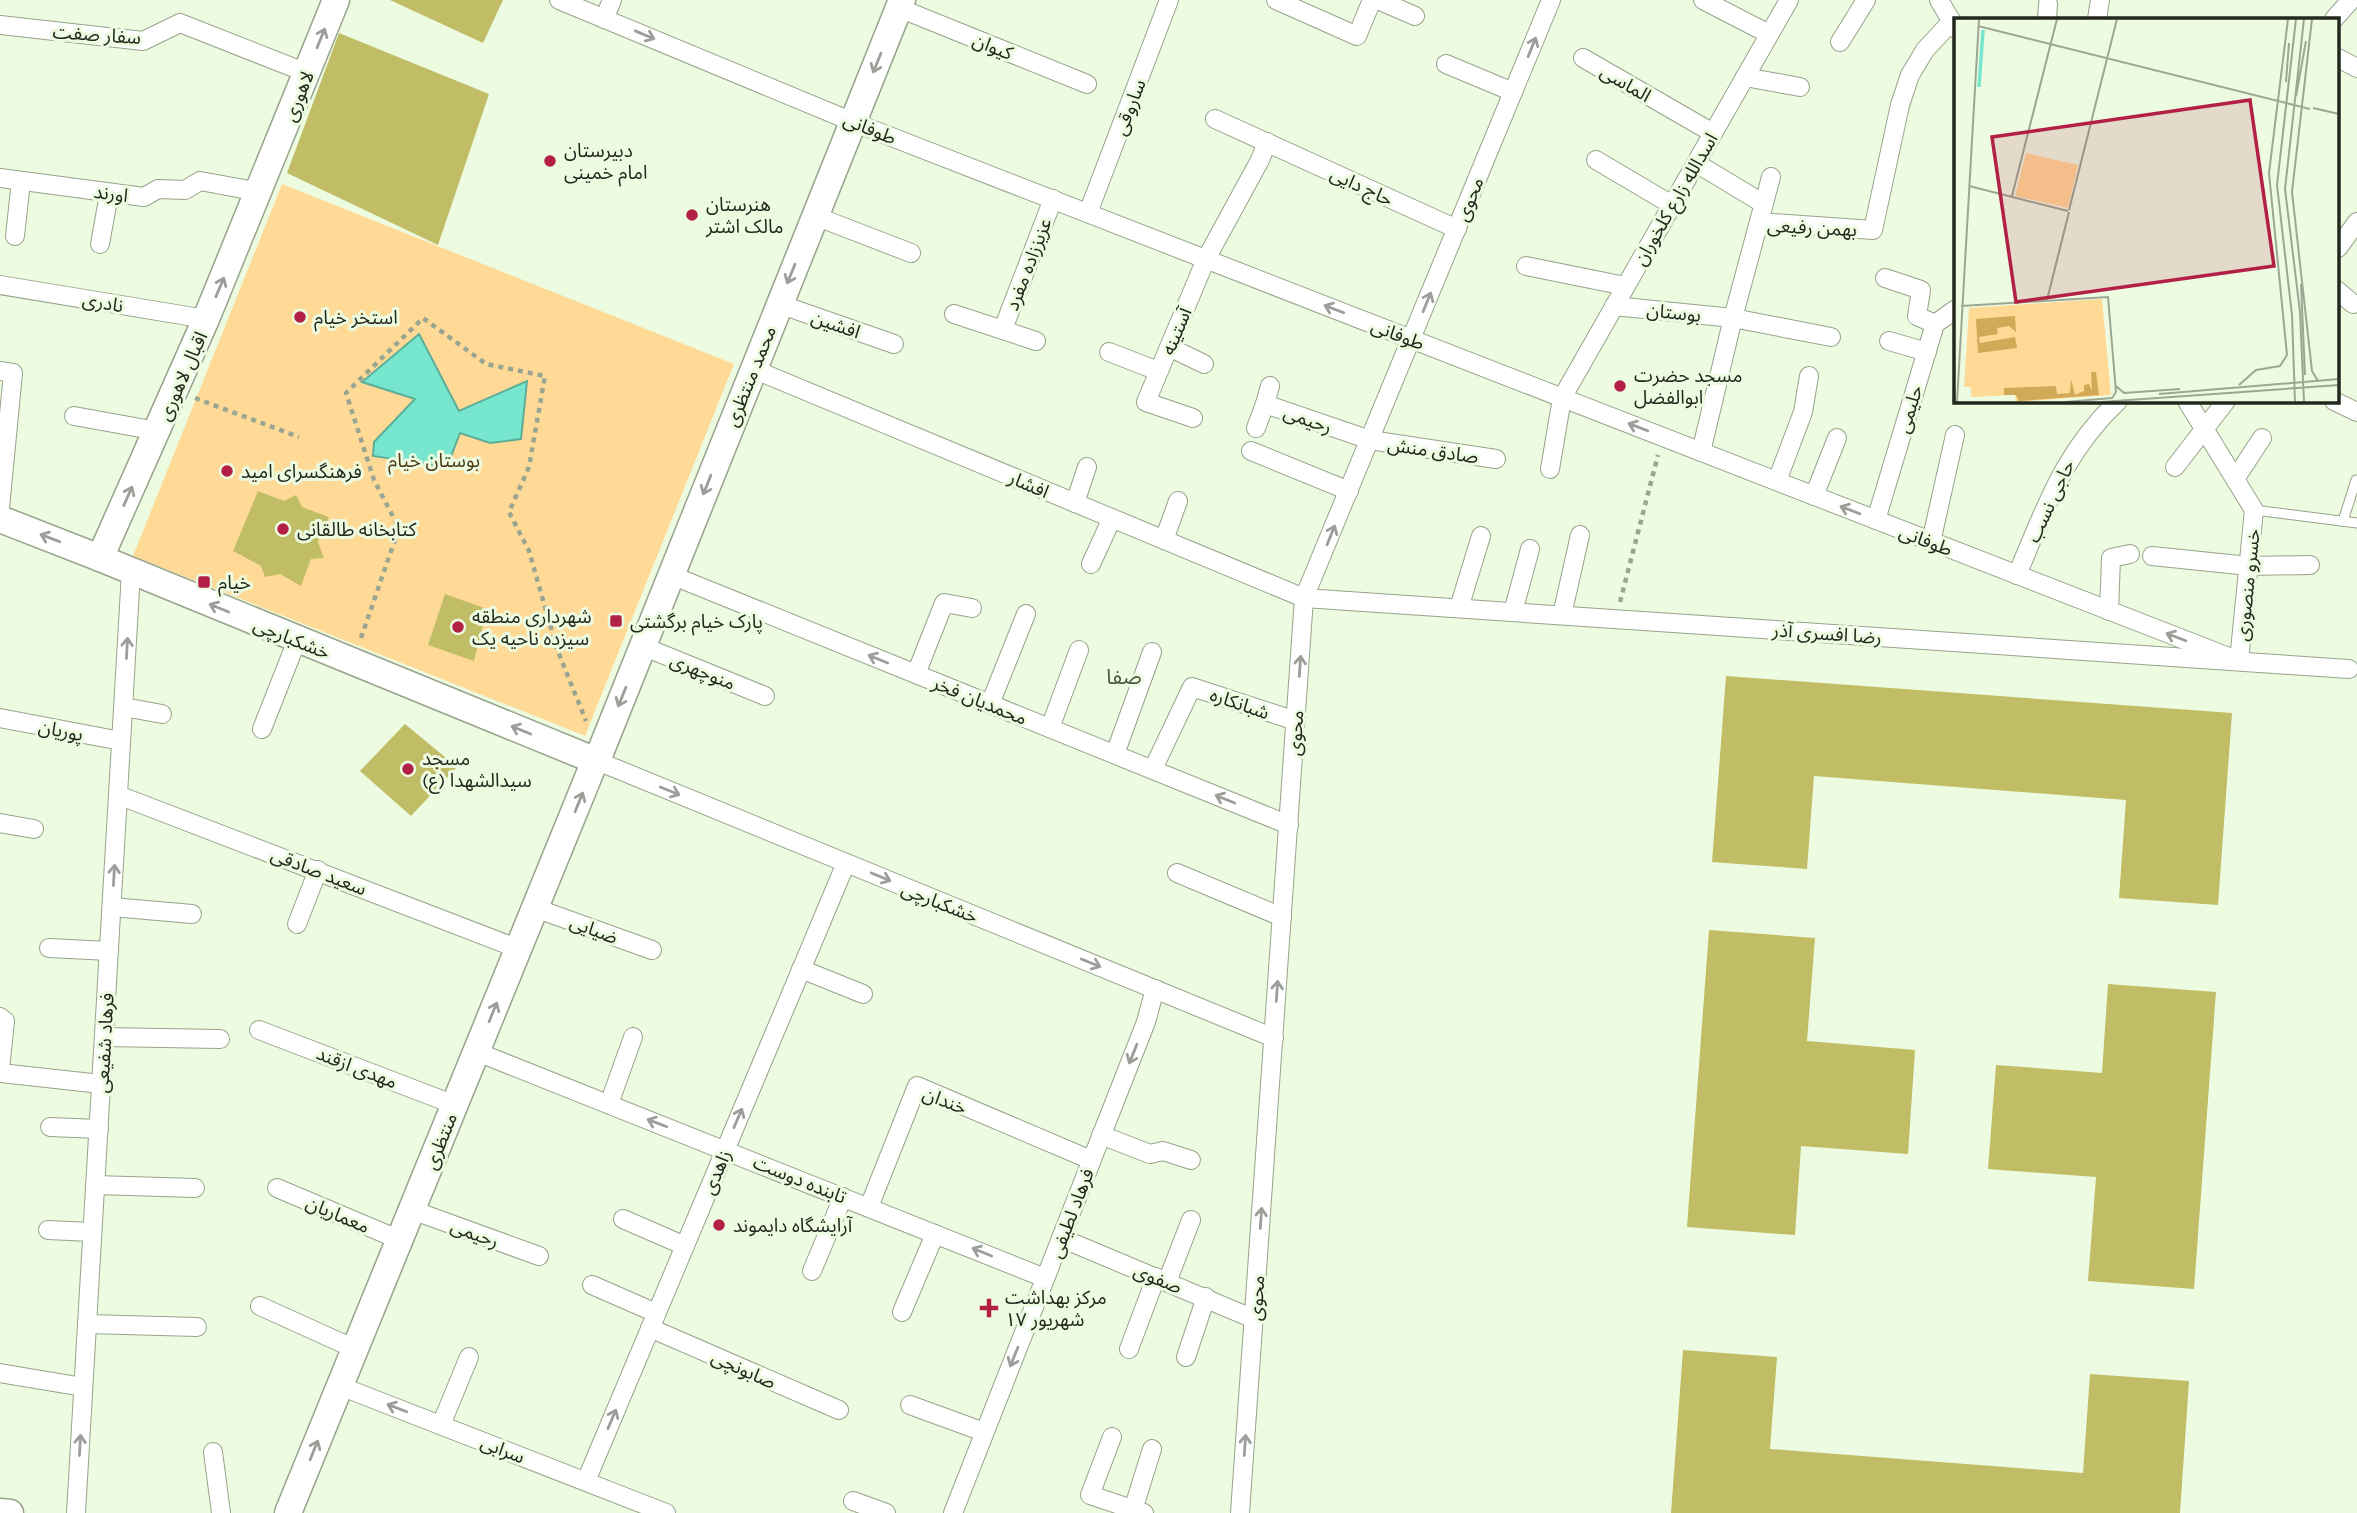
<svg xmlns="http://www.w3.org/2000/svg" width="2357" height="1513" font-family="Karla,'Noto Sans Arabic',sans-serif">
<rect width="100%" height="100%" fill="#edfbe1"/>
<polygon fill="#feda96" points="282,184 734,364 585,736 133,556"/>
<polygon fill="#76e7ce" stroke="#5dae99" stroke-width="2" points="419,334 459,411 527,381 521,439 490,443 460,433 447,467 373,456 374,442 415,399 362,382"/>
<g fill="#c1bd66">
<polygon points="390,0 503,0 483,43"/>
<polygon points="339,33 489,94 438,245 287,173"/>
<polygon points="258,491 284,501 296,495 302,507 329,517 318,542 324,558 311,559 301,586 280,574 265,577 261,566 233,551"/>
<polygon points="445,594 487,609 474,661 428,645"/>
<polygon points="1726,676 2232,713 2218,905 2119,898 2126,800 1814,776 1807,869 1712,862"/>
<polygon points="405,724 457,767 411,816 360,771"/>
<polygon points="1709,930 1815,938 1807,1041 1915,1050 1908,1154 1801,1146 1795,1235 1687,1227"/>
<polygon points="2108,984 2216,992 2194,1289 2088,1281 2096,1177 1988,1169 1996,1065 2102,1073"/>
<polygon points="1683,1350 1777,1357 1770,1449 2083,1473 2090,1374 2189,1381 2180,1513 1671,1513"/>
</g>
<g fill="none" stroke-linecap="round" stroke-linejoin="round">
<g stroke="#97a38b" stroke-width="11">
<g id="lane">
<polyline points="2254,510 2357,523"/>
<polyline points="2343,521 2356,480"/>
</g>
</g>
<g stroke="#97a38b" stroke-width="20">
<g id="street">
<polyline points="559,0 853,122 2239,661 2254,510 2187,401"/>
<polyline points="1276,0 1357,36 1372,0"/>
<polyline points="1378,0 1415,16"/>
<polyline points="1703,0 1769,34"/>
<polyline points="1939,0 1956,29"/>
<polyline points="899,8 1087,84"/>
<polyline points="604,19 612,0"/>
<polyline points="2047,19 2048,4"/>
<polyline points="2097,19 2100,0"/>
<polyline points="2334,19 2351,0"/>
<polyline points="0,25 143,41 180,23 307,73"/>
<polyline points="1840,42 1866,0"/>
<polyline points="1583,58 1713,133"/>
<polyline points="2338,58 2357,68"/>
<polyline points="1446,64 1513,92"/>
<polyline points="1745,77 1800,87"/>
<polyline points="1215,119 1457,229"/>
<polyline points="1596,160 1672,205"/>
<polyline points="1696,163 1764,204"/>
<polyline points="0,178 144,197 158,189 185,190 200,181 260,192"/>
<polyline points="1088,213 1169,0"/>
<polyline points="815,216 911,253"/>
<polyline points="1759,222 1873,230 1900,105 1910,75 1925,50 1952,21"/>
<polyline points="15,236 21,181"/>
<polyline points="100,244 109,194"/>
<polyline points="2338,248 2357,222"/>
<polyline points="1526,266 1625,286"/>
<polyline points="1885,278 1921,290 1917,316 1935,324"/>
<polyline points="0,285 206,319"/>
<polyline points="2338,291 2353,304"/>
<polyline points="779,304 894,344"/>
<polyline points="1614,306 1733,318 1831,337"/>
<polyline points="954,314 1036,341"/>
<polyline points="1003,329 1053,199"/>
<polyline points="1889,341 1927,352"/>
<polyline points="1169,347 1204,364"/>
<polyline points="1109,352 1158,371"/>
<polyline points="753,369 1304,598 2349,669"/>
<polyline points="0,371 13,373 0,508"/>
<polyline points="1270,386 1265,404 1370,440 1496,459"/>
<polyline points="2334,401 2357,412"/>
<polyline points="74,416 157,431"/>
<polyline points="1193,418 1146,402 1206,259 1260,160 1267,142"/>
<polyline points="1256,428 1265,404"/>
<polyline points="1251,451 1349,491"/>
<polyline points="1701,452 1733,318 1771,177"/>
<polyline points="2175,467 2226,401"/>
<polyline points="1550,469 1562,398 1789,0"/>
<polyline points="2235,479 2262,438"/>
<polyline points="1777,481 1803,412 1809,376"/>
<polyline points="1814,496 1837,438"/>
<polyline points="1075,503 1087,467"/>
<polyline points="1876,520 1935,324 1956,309"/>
<polyline points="1164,540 1178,501"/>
<polyline points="1931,542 1955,435"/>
<polyline points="2152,556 2249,566 2310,565"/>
<polyline points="1091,564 1112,518"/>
<polyline points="671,575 1289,825"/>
<path d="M2017 575C2046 507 2063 453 2118 401"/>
<polyline points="1459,608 1481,536"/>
<polyline points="2109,611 2111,558 2130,554"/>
<polyline points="1513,612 1530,549"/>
<polyline points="1562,615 1580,535"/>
<polyline points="642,646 765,696"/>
<polyline points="916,674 944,603 972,608"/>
<polyline points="990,704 1026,614"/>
<polyline points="124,707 162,714"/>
<polyline points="0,718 121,741"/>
<polyline points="1050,728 1079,650"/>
<polyline points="262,729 297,640"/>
<polyline points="1115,754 1152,652"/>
<polyline points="607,765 1274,1038"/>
<polyline points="1153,769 1192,687 1296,721"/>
<polyline points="118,795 519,949"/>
<polyline points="0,823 34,829"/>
<polyline points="1177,873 1282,917"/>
<polyline points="112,907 192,914"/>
<polyline points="535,908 652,950"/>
<polyline points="297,924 318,870"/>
<polyline points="49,948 109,951"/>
<polyline points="801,969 863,994"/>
<polyline points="0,1017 5,1021 0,1069"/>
<polyline points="259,1030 455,1105"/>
<polyline points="104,1037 220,1039"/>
<polyline points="477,1052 1045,1278"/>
<polyline points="0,1073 101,1084"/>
<polyline points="609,1104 633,1037"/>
<polyline points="50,1127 99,1129"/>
<polyline points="1101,1135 1150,1154 1163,1151 1191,1160"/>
<polyline points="95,1185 195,1188"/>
<polyline points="277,1188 400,1240"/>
<polyline points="869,1207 917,1086 1091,1160"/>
<polyline points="412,1210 539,1256"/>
<polyline points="623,1219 685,1246"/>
<polyline points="48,1230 92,1232"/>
<polyline points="1061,1238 1254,1319"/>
<polyline points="812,1271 843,1197"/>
<polyline points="1167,1282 1191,1220"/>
<polyline points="592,1285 656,1313"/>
<polyline points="260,1306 355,1349"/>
<polyline points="902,1312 935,1234"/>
<polyline points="87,1324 197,1327"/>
<polyline points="650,1328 839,1410"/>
<polyline points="1129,1349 1156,1277"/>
<polyline points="1186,1357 1206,1297"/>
<polyline points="0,1373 83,1387"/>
<polyline points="340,1386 666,1513"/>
<polyline points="910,1405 984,1432"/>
<polyline points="441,1425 469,1357"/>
<polyline points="1112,1437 1090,1495 1144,1513"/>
<polyline points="213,1452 221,1513"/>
<polyline points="586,1481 846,863"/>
<polyline points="853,1501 886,1513"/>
<polyline points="1133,1510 1152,1449"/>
<polyline points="76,1513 131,572"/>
<polyline points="953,1513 1146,1022 1155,989"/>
<polyline points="1240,1513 1304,598 1551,0"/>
</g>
</g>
<g stroke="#97a38b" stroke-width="29">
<g id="secondary">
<polyline points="0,519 100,558 584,756"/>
<polyline points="100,558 206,319 336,0"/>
<polyline points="600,753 902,0"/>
<polyline points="0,1512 10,1513"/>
<polyline points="288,1513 592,768"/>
</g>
</g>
<g stroke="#9aa591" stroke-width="4.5" stroke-dasharray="5 5" stroke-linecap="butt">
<polyline points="195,398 299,437"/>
<polyline points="1620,602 1658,455"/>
<polyline points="361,638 399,528 374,480 346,393 423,318 486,364 545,376 529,467 509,512 529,551 557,649 586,721"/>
</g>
<use href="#lane" stroke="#fff" stroke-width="9"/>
<use href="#street" stroke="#fff" stroke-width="18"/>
<use href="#secondary" stroke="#fff" stroke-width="26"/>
</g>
<defs><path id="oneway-shaft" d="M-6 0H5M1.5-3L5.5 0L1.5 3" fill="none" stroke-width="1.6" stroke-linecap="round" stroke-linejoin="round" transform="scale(1.75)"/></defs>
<g stroke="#9c9e9a">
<use href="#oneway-shaft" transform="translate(645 35) rotate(23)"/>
<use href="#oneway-shaft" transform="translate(321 38) rotate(-68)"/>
<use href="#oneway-shaft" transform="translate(1532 47) rotate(-68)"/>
<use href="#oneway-shaft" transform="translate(877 63) rotate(112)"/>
<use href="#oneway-shaft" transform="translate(791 274) rotate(112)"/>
<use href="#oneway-shaft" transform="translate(220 287) rotate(-67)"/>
<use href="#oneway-shaft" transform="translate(1427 302) rotate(-68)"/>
<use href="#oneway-shaft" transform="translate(1334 309) rotate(-159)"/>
<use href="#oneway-shaft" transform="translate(1638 427) rotate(-159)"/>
<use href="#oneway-shaft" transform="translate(707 485) rotate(112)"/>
<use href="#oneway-shaft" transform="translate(128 496) rotate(-66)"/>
<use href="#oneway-shaft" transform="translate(1850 510) rotate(-159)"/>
<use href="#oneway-shaft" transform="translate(1331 535) rotate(-68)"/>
<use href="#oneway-shaft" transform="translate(50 538) rotate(-159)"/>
<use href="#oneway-shaft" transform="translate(219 608) rotate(-158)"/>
<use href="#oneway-shaft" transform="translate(2176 637) rotate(-159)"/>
<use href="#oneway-shaft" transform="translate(127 648) rotate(-87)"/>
<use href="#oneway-shaft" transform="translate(878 659) rotate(-158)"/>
<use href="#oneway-shaft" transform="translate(1300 666) rotate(-86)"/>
<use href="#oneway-shaft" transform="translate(622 697) rotate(112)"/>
<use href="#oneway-shaft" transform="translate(521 730) rotate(-158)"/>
<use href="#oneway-shaft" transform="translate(670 791) rotate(22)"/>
<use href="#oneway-shaft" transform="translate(1225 799) rotate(-158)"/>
<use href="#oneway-shaft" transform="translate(579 802) rotate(-68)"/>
<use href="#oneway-shaft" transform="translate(114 875) rotate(-87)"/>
<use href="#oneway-shaft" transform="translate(881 877) rotate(22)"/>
<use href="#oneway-shaft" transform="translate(1091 963) rotate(22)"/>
<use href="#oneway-shaft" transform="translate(1277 991) rotate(-86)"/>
<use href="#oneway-shaft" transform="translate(493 1012) rotate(-68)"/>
<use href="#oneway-shaft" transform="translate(1133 1054) rotate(112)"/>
<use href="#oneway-shaft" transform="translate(738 1118) rotate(-67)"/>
<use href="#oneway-shaft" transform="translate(657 1123) rotate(-159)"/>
<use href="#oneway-shaft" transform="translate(1261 1218) rotate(-86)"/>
<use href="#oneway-shaft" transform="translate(982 1252) rotate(-158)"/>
<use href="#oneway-shaft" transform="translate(1014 1357) rotate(112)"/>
<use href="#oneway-shaft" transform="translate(397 1408) rotate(-159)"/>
<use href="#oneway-shaft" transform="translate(612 1419) rotate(-67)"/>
<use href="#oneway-shaft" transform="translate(80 1445) rotate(-87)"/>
<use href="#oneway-shaft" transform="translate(1245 1445) rotate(-86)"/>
<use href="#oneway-shaft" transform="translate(314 1450) rotate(-68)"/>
</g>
<g fill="#b22045" stroke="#edfbe1" stroke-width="2.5">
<circle cx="550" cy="161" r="7"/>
<circle cx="692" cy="215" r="7"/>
<circle cx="300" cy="317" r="7"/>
<circle cx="1620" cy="386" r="7"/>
<circle cx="227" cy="471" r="7"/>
<circle cx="283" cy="529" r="7"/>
<rect x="197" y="575" width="14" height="14" rx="3.5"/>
<rect x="609" y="614" width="14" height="14" rx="3.5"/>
<circle cx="458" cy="627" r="7"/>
<circle cx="408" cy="769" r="7"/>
<circle cx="719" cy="1225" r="7"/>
<path d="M985.5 1297.5h7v7h7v7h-7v7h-7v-7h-7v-7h7z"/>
</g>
<g text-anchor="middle" stroke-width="6" stroke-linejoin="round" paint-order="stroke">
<g font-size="19" fill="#23281e" stroke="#edfbe1">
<text transform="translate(97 34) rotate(4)" y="7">سفار صفت</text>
<text transform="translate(993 46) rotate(22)" y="7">کیوان</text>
<text transform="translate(1626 83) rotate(30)" y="7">الماسی</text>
<text transform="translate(298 96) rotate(-68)" y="7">لاهوری</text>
<text transform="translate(1129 107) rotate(-69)" y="7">ساروقی</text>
<text transform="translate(870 128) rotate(22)" y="7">طوفانی</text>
<text transform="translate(1362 186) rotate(25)" y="7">حاج دایی</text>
<text transform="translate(111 193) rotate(7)" y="7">اورند</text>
<text transform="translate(1469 199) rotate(-68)" y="7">محوی</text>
<text transform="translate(1675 199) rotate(-60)" y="7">اسدالله زارع کلخوران</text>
<text transform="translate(1812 227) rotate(3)" y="7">بهمن رفیعی</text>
<text transform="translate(1028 264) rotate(-69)" y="7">عزیززاده مفرد</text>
<text transform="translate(103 302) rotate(10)" y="7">نادری</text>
<text transform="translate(1674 312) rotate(6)" y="7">بوستان</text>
<text transform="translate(836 324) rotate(19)" y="7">افشین</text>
<text transform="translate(1176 331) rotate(-67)" y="7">آستینه</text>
<text transform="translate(1398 334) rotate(21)" y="7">طوفانی</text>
<text transform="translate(182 376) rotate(-66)" y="7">اقبال لاهوری</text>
<text transform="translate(750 376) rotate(-68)" y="7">محمد منتظری</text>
<text transform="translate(1909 409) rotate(-73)" y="7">حلیمی</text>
<text transform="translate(1308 419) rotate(19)" y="7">رحیمی</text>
<text transform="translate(1433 450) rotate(8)" y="7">صادق منش</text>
<text transform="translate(1029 484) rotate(23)" y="7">افشار</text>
<text transform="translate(2050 501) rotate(-65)" y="7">حاجی نسب</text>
<text transform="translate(1926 540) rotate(21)" y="7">طوفانی</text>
<text transform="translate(2247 585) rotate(-84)" y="7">خسرو منصوری</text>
<text transform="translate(1827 633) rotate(4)" y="7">رضا افسری آذر</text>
<text transform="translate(292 638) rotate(22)" y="7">خشکبارچی</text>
<text transform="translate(703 671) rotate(22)" y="7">منوچهری</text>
<text transform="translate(980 700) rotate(22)" y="7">محمدیان فخر</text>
<text transform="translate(1240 703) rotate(19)" y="7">شبانکاره</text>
<text transform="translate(61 730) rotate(11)" y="7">پوریان</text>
<text transform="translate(1295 733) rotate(-86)" y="7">محوی</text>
<text transform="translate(319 871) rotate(21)" y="7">سعید صادقی</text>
<text transform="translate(940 902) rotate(22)" y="7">خشکبارچی</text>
<text transform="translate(594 929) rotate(20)" y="7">ضیایی</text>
<text transform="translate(104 1043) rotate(-87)" y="7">فرهاد شفیعی</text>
<text transform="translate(357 1067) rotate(21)" y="7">مهدی ازقند</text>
<text transform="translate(945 1100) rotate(21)" y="7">خندان</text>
<text transform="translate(440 1141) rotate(-68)" y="7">منتظری</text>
<text transform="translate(716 1172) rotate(-67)" y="7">زاهدی</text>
<text transform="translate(800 1179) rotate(22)" y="7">تابنده دوست</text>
<text transform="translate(1071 1213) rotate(-69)" y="7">فرهاد لطیفی</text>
<text transform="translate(338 1214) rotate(23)" y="7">معماریان</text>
<text transform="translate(475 1233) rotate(20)" y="7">رحیمی</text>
<text transform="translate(1158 1278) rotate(22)" y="7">صفوی</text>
<text transform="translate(1256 1298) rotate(-86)" y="7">محوی</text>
<text transform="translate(744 1369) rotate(24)" y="7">صابونچی</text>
<text transform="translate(503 1449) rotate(21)" y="7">سرابی</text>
</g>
<g font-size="19" fill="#23281e" stroke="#edfbe1" text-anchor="start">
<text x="564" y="157">دبیرستان<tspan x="564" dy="22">امام خمینی</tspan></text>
<text x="706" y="211">هنرستان<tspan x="706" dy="22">مالک اشتر</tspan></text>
<text x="314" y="324">استخر خیام</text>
<text x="1634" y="382">مسجد حضرت<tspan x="1634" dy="22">ابوالفضل</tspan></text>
<text x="241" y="478">فرهنگسرای امید</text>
<text x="297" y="536">کتابخانه طالقانی</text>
<text x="218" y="589">خیام</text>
<text x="472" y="623">شهرداری منطقه<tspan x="472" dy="22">سیزده ناحیه یک</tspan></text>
<text x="630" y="628">پارک خیام برگشتی</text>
<text x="422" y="765">مسجد<tspan x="422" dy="22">سیدالشهدا (ع)</tspan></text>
<text x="733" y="1232">آرایشگاه دایموند</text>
<text x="1005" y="1304">مرکز بهداشت<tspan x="1005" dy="22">۱۷ شهریور</tspan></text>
</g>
<g font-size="19" fill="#4b3a17" stroke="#edfbe1">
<text x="434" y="467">بوستان خیام</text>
</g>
<g font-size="21" fill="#4d5842" stroke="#edfbe1">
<text x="1124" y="684">صفا</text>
</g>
</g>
<g transform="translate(1954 18)">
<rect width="385" height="385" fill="#edfbe1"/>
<path d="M72 135 124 147 114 190 61 178ZM148 281 157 377 62 384 61 377 17 379V369H10L15 290Z" fill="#feda96"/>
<path d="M61 298 62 314 55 308 43 310 44 316 25 319 26 325 61 319 63 330 24 335 22 301ZM137 354H142L145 377 65 383 62 377H50V370L102 368 103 376 116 375 117 361 121 377 130 373V367L135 366 138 373Z" fill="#d1a957"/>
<path fill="none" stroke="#76e7ce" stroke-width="3.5" d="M25 69 29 12"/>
<path fill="none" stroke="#9ca793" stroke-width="2" d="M358 1 338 174 358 353 364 363M24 8 356 91M332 64 335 25M342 78 352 23M359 90 385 96M15 168 114 193M58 178 103 1M115 192 163 1M347 266 351 357M93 282 115 194M7 288 154 279 162 374M285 367 302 352 326 348 333 337 315 155 334 1M162 368 170 375 226 371M205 376 385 361M3 384 25 1M111 384 158 380 162 374M147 384 385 367M341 384 338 297 323 167 342 1M350 384 346 294 331 171 350 1"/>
<path fill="#b22045" fill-opacity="0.15" stroke="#b22045" stroke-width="3.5" d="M296 82 320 248 62 284 38 119Z"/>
<rect width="385" height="385" fill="none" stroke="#23281e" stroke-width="3.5"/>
</g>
</svg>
